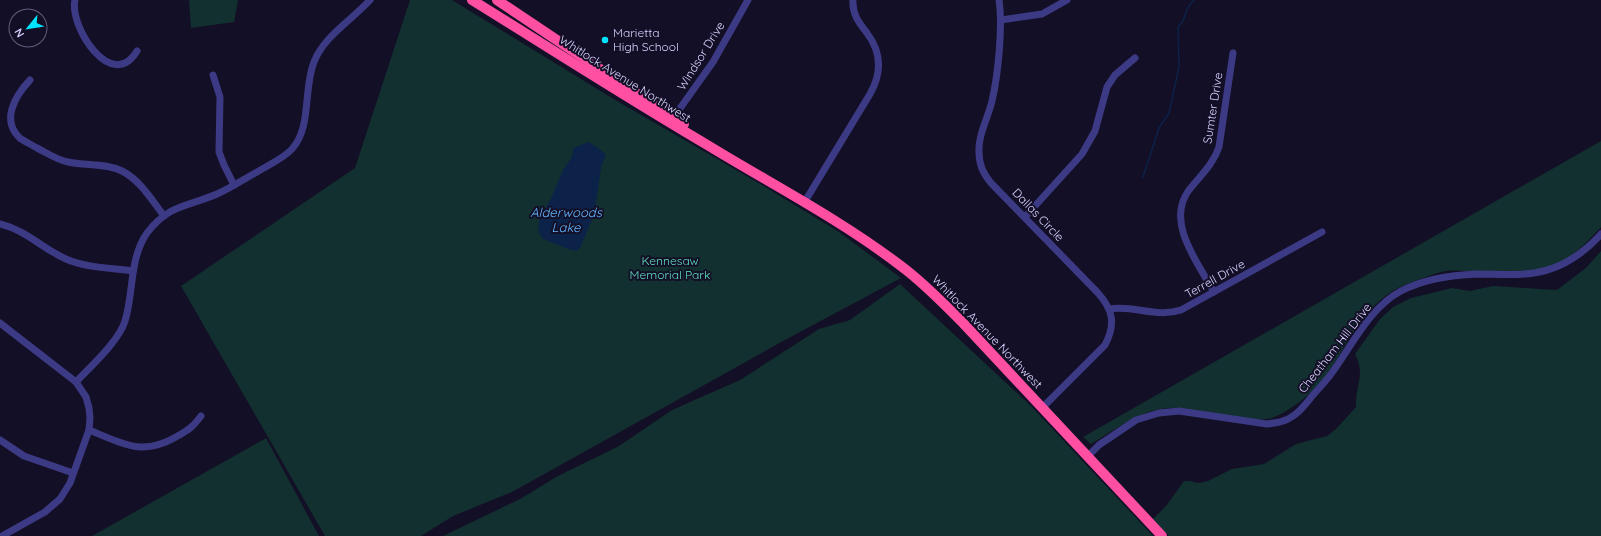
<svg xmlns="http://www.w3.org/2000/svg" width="1601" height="536" font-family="Quicksand,sans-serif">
<rect width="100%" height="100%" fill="#130f26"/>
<g fill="#12302f">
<polygon points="189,0 238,0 234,22 191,28"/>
<polygon points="410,0 452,0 617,101 762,185 839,232 901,278 785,340 512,492 453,516 421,536 325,536 181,286 355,168"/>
<path d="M1601 141V227C1588 241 1575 256 1557 264 1535 275 1493 272 1468 271 1461 271 1453 270 1446 271 1438 272 1406 284 1398 288 1360 309 1349 345 1324 378 1310 395 1292 410 1272 418 1256 424 1199 409 1179 408 1144 406 1119 428 1091 444L1083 437Z"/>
<path d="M1601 251V536H1169L1153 519 1166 506 1184 481H1190L1198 483 1208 481 1232 469 1264 464 1296 444 1327 436 1336 429 1356 407C1355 386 1366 374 1355 354L1380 319 1393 307 1411 298 1452 288 1470 291 1493 286 1557 290 1586 268Z"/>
<polygon points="900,284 1032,407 1153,536 443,536 520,499 558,476 619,446 672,410 740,380 819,329 850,320"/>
<polygon points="266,438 319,536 92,536"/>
</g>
<path fill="#0c2248" d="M589 142 606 154 601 168 596 203 593 217 580 248 577 251 571 250 543 239C531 224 546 210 552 196 556 187 559 178 563 170 568 162 574 157 573 148Z"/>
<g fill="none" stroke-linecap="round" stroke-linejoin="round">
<path stroke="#0c2248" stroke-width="1.5" d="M1143 177 1159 128 1169 113 1179 67 1178 27C1188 18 1183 9 1194 0"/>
<g stroke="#3d3a85" stroke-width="7">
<path d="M75 0C69 27 112 93 137 51"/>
<path d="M999 0C1003 27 998 75 992 101 988 118 978 135 979 152 979 165 983 173 991 183L1098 293C1113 310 1116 324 1105 345L1042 408"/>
<polyline points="1001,20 1042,14 1067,0"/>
<polyline points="213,75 220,97 219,152 224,165 234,185"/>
<path d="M30 80C15 96 0 121 21 139 26 142 32 145 37 148 47 153 57 160 68 162 86 166 106 163 122 171 140 180 152 200 164 216"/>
<polyline points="671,121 713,62 748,0"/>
<path d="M804 203 870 94C882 73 882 53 867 33 859 23 852 14 853 0"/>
<polyline points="1025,217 1082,154 1095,131 1107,87 1115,75 1135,58"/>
<path d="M0 224C28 231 41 248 66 259 86 268 111 268 133 271"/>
<path d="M1214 292C1198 263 1165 222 1189 190 1200 176 1213 165 1219 147L1233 53"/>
<path d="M1110 309C1134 305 1157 318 1181 310L1322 232"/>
<polyline points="0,323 76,382 86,397 89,408 90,418 89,430 70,483 60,499 45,512 2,536"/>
<path d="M76 382C91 366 119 341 125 321 134 292 129 259 147 233 169 204 187 207 217 194 231 188 244 179 257 172 268 165 283 159 292 149 312 127 303 89 314 62 324 36 352 20 370 0"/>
<path d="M89 430C122 443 141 457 176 437 188 430 192 428 201 416"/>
<polyline points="0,440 24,456 73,473"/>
<path d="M1088 456 1099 445 1136 420 1159 413 1179 411 1267 424C1276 423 1285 422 1293 416 1301 411 1307 402 1313 395 1319 388 1326 381 1331 374 1352 346 1369 308 1401 291 1424 279 1451 275 1477 274 1496 274 1516 276 1534 273 1561 269 1583 254 1601 234"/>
</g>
<g stroke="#ff4fa3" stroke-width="10">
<path d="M472 0C551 49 629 99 709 146 773 185 841 220 901 266 924 283 943 303 963 323L1162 536"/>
<polyline points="497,0 630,89 684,124"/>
</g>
</g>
<circle fill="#00e5ff" stroke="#130f26" stroke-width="1.5" cx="605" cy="40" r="4"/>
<g text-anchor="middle" stroke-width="4" stroke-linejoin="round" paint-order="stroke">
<g font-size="12" fill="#d9d4ff" stroke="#130f26" text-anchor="start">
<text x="613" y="37">Marietta<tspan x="613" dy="14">High School</tspan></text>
</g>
<g font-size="12" fill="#d9d4ff" stroke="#130f26">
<text transform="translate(701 56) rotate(-58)" y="4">Windsor Drive</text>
<text transform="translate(625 79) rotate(32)" y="4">Whitlock Avenue Northwest</text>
<text transform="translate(1213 108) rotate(-81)" y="4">Sumter Drive</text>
<text transform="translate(1038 215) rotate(46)" y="4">Dallas Circle</text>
<text transform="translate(1215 279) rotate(-29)" y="4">Terrell Drive</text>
<text transform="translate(987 332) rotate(46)" y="4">Whitlock Avenue Northwest</text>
<text transform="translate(1335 348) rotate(-52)" y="4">Cheatham Hill Drive</text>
</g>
<g font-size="12" fill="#5fe0c0" stroke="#130f26">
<text x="670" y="265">Kennesaw<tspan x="670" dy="14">Memorial Park</tspan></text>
</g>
<g font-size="13" font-style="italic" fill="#62b6ff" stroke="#130f26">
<text x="566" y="217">Alderwoods<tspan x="566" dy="15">Lake</tspan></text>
</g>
</g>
<g transform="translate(28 28) rotate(240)"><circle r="19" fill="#130f26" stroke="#625e7d"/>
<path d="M0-3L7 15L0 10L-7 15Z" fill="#00e5ff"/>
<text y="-6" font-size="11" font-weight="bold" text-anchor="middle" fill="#d9d4ff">N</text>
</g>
</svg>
